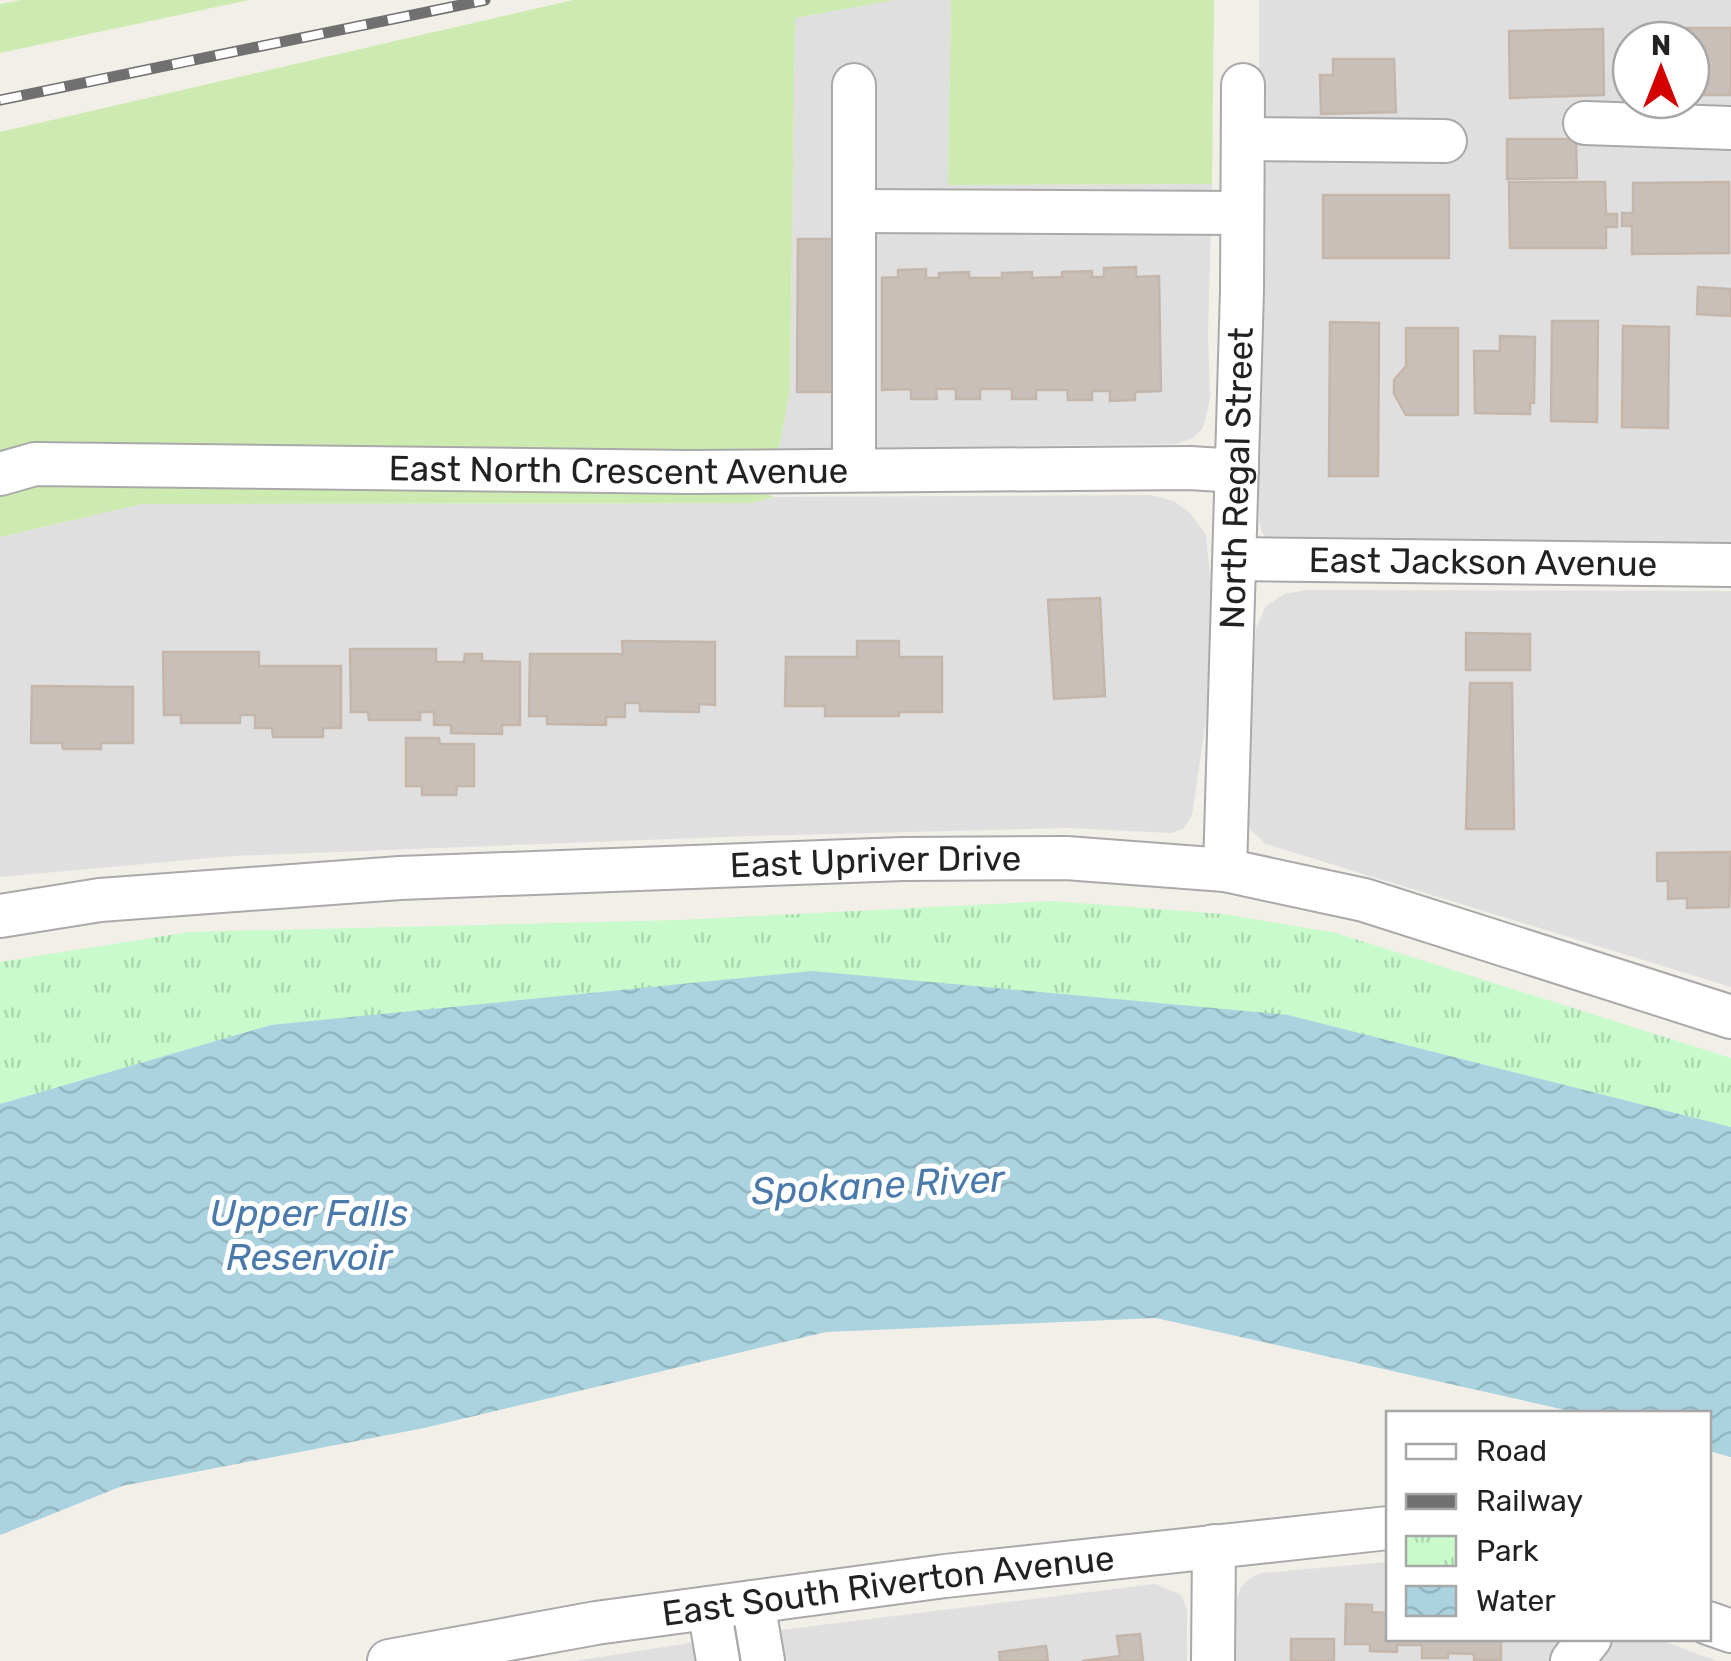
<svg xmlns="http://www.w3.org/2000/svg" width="1731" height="1661" font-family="Rubik,sans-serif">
<defs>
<pattern id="park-tufts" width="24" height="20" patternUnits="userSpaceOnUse" patternTransform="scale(2.5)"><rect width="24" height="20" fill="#c8facc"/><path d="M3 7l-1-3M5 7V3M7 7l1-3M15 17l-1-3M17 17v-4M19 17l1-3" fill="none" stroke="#acd6af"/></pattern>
<pattern id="water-waves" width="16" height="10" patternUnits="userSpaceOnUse" patternTransform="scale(2.5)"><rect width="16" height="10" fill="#aad3df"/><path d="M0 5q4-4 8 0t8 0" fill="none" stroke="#92b5bf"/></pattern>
</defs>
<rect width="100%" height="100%" fill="#f2efe9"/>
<g fill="#e0dfdf" fill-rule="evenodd">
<polygon points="894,0 951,0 948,185 1212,184 1208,335 1210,399 1203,428 1193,438 1176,444 779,449 790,389 795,18"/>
<path d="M1259 0H1731V546L1272 542 1262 533 1259 520ZM1631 40H1691V100H1631Z"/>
<polygon points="1149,495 1174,501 1190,513 1206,535 1213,606 1207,714 1192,815 1183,829 1171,833 1068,828 749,836 232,856 0,877 0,537 142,504 751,503 775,497"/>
<polygon points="1307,590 1731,591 1731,987 1266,844 1251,830 1244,816 1242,797 1256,628 1266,606 1284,594"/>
<polygon points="1388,1562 1388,1638 1658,1639 1717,1661 1236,1661 1236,1601 1241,1587 1249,1579 1260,1573"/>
<polygon points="1155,1584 1181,1595 1187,1609 1187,1661 574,1661 747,1634"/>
</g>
<g fill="#cdebb0">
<polygon points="21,0 249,0 0,53 0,4"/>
<polygon points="573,0 894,0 795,18 790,389 779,449 34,450 0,460 0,132"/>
<polygon points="951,0 1214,0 1212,184 948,185"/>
<polygon points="36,478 757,491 775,497 751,503 142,504 0,537 0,488"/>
</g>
<polygon fill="url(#park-tufts)" points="1052,901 1223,914 1336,933 1731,1058 1731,1127 1288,1015 271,1025 0,1104 0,962 189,932 679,920"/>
<polygon fill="url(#water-waves)" points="812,971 1288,1015 1731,1127 1731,1457 1709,1451 1708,1414 1579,1413 1156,1318 826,1332 424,1428 122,1486 0,1535 0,1104 271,1025"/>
<g fill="#c7bfb8" stroke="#c4b6ab" stroke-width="2.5">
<polygon points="1665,28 1731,28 1731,95 1691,95 1691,40 1665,40"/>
<polygon points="1603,29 1604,95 1510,98 1509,31"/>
<polygon points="1333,59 1394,59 1396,112 1321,114 1320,75 1333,75"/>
<polygon points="1507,139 1576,139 1577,178 1507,179"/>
<polygon points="1509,182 1605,182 1606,214 1617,214 1617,227 1606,227 1606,248 1510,248"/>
<polygon points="1729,182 1729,253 1632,254 1632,226 1622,226 1622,213 1633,213 1633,183"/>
<rect x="1323" y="195" width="126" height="63"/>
<polygon points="798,239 835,239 835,392 797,392"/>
<polygon points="1136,267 1136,277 1159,276 1161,391 1135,392 1135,400 1110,401 1110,391 1092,391 1092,400 1068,400 1067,390 1036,390 1036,399 1012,399 1012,389 980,389 980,399 956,399 956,389 936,389 937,399 911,399 911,389 882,390 882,278 898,277 898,270 926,269 926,278 939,278 939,273 969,272 969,278 1002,278 1002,273 1032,272 1032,278 1062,277 1062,272 1092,271 1092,277 1104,277 1104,268"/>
<polygon points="1698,287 1731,289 1731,316 1697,314"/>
<polygon points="1552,321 1598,321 1597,422 1551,421"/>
<polygon points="1330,322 1379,323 1378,476 1329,476"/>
<polygon points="1623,326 1669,327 1668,428 1622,427"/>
<polygon points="1406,328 1458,328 1458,415 1406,415 1394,394 1394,380 1406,366"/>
<polygon points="1500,336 1535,337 1534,403 1530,403 1530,414 1475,413 1474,351 1500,351"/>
<polygon points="1100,598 1105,696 1054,699 1048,600"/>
<polygon points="1466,633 1530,634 1530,670 1466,670"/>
<polygon points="622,641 715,642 715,705 699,704 699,712 640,711 640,703 625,703 625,717 606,717 606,725 547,724 547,716 529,716 530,654 623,654"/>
<polygon points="857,641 899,641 899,657 942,657 942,712 899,712 899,716 825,716 825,706 785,706 786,657 857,657"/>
<polygon points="350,649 436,649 436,662 464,662 465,654 482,654 482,661 520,662 520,725 502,725 502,734 451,733 451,725 434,725 434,712 420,712 420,720 369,720 368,712 351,712"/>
<polygon points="163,652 259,652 259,666 341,666 341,728 323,728 323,737 273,737 272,728 255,728 255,715 240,715 240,723 181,723 181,715 164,715"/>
<polygon points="1470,683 1512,683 1514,829 1466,829"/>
<polygon points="32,686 133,687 133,743 101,743 101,749 63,749 62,743 31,743"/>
<polygon points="406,738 439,738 440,744 474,744 474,786 457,786 456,795 422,795 422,786 406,786"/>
<polygon points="1731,852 1729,907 1687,908 1687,898 1668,899 1668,881 1657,881 1657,853"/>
<polygon points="1346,1604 1372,1605 1372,1612 1388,1613 1388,1638 1501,1638 1501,1660 1474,1660 1474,1654 1448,1653 1448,1658 1422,1658 1422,1645 1397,1645 1397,1652 1370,1651 1370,1644 1345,1644"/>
<polygon points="1140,1634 1143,1661 1082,1661 1120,1656 1117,1636"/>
<rect x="1291" y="1639" width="43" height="22"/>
<polygon points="1046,1646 1048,1661 1000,1661 999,1652"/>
</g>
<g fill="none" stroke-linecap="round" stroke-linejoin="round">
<g stroke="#a9a9a9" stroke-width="46">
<g id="minor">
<polyline points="1585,123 1731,128"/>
<polyline points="1243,139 1445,141"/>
<polyline points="854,211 1242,213"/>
<polyline points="854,469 854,85"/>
<path id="s1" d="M0 474 35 464 688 472 1190 468 1237 471"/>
<path id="s2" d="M1235 559 1731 565"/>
<path id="s3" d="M1225 870 1242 290 1243 85"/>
<path id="s4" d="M0 916 100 900 400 878 903 859 1066 858 1225 870 1364 900 1731 1017"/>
<polyline points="753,1602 763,1661"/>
<polyline points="709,1608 718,1661"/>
<polyline points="1708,1623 1731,1631"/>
<path id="s5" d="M389 1661 596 1623 945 1576 1388 1528"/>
<polyline points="1213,1661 1214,1546"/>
<polyline points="1572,1661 1590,1638"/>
</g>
</g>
<use href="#minor" stroke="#fff" stroke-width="42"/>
<g stroke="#707070" stroke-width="11">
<polyline id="rail" points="0,100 485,0"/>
</g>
<use href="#rail" stroke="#fff" stroke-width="8" stroke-dasharray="22" stroke-linecap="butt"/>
</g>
<g text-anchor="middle" stroke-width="10" stroke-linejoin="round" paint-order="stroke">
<g font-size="35" fill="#222" stroke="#fff">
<text dy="12" stroke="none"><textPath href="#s1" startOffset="620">East North Crescent Avenue</textPath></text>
<text dy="12" stroke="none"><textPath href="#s3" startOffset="392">North Regal Street</textPath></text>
<text dy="12" stroke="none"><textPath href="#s2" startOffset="248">East Jackson Avenue</textPath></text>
<text dy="12" stroke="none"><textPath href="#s4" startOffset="878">East Upriver Drive</textPath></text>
<text dy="12" stroke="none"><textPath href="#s5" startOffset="505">East South Riverton Avenue</textPath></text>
</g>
<g font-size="38" font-style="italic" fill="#4a7aab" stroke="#fff">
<text transform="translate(878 1185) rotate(-3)" y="13">Spokane River</text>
<text x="309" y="1226">Upper Falls<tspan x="309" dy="44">Reservoir</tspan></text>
</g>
</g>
<rect x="1386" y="1411" width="325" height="230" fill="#ffffff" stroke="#a7a7a7" stroke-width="2.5"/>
<rect x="1406" y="1444" width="50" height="15" fill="#ffffff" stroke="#a7a7a7" stroke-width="2.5"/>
<text x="1476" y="1461" font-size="30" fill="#222222">Road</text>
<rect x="1406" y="1494" width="50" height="15" fill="#707070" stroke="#a7a7a7" stroke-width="2.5"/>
<text x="1476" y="1511" font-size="30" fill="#222222">Railway</text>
<rect x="1406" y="1536" width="50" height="30" fill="url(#park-tufts)" stroke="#a7a7a7" stroke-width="2.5"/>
<text x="1476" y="1561" font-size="30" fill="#222222">Park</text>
<rect x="1406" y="1586" width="50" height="30" fill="url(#water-waves)" stroke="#a7a7a7" stroke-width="2.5"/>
<text x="1476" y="1611" font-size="30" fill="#222222">Water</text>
<g transform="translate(1661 70)"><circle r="48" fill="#ffffff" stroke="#a7a7a7" stroke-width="2.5"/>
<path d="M0-8L18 38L0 25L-18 38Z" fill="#d40000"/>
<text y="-15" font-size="28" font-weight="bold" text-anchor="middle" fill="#222222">N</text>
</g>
</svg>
